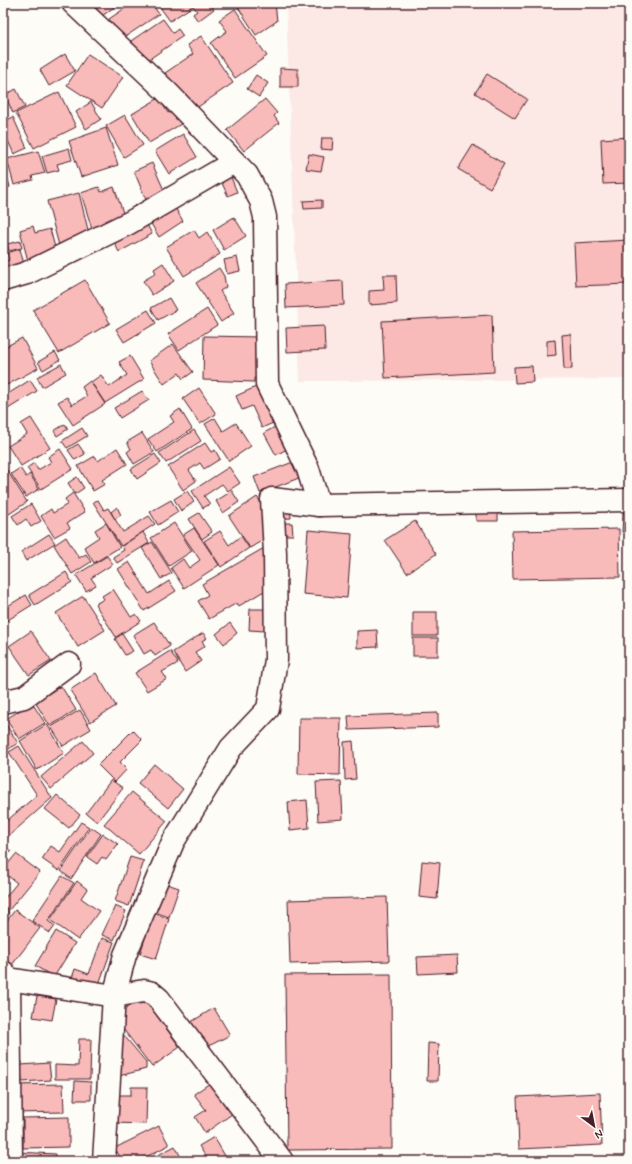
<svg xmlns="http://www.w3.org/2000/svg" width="632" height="1164" font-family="Mynerve,sans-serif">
<rect width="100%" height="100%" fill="#fdfcf7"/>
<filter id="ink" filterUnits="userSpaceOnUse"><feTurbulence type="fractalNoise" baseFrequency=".025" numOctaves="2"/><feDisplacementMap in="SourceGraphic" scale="8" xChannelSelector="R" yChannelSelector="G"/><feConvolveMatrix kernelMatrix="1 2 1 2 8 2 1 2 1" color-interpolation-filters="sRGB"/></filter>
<g filter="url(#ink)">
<polygon fill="#fce8e5" points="286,3 629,3 629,379 300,381"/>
<g fill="#f8bbba" stroke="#4a1f2b">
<polygon points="100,3 115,3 117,5 102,16 95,6"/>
<polygon points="130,3 151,3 159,14 122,39 109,19 131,4"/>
<polygon points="157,3 204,3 206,5 209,3 214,9 198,21 193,14 197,11 193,6 170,21"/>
<polygon points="238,3 275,3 277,21 256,35 236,4"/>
<polygon points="235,9 267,56 235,78 211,43 227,31 219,20"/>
<polygon points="163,19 173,33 178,29 183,36 142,64 128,43"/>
<polygon points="201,36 233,83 192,111 165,73 193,54 187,45"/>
<polygon points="65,54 75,71 49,86 40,70"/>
<polygon points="88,54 123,77 102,108 67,85"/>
<polygon points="280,68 298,69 298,87 280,87"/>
<polygon points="487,74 527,99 515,118 475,93"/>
<polygon points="256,75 268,83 259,97 247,89"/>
<polygon points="16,89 25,107 13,113 5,95"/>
<polygon points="59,92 76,127 34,148 16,113"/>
<polygon points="159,98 168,113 173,110 181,124 149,143 132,114"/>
<polygon points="265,99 277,113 274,116 279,123 244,151 227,130"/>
<polygon points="91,102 101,119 86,129 76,112"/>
<polygon points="125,115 143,145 124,157 106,126"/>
<polygon points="13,117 27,148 14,154 3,130 3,122"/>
<polygon points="106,128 118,165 81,177 69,141"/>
<polygon points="183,134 197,157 169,174 155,151"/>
<polygon points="629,137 629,183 603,184 601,139"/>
<polygon points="322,138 333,138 332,150 321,149"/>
<polygon points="473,145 504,164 490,188 458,169"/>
<polygon points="69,148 72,160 57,164 59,170 47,173 42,156"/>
<polygon points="38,151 45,173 32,176 33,180 14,185 7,159"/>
<polygon points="309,154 324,157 321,171 306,169"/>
<polygon points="152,163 168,199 149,207 134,171"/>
<polygon points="4,164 10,187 3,189 3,165"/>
<polygon points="230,175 237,192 228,196 220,179"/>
<polygon points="99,187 101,192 114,187 126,221 94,236 81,193"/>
<polygon points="79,193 90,238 61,253 47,201"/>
<polygon points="322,200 322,208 304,209 303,201"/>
<polygon points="174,206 183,221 159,237 150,222"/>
<polygon points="234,217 246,236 224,250 213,230"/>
<polygon points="145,221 152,234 119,252 112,238"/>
<polygon points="33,226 35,233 50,229 57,255 29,265 20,230"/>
<polygon points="194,230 199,238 207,232 220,254 184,276 166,247"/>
<polygon points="629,240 629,284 576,286 574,243"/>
<polygon points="20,241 22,248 9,251 7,244"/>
<polygon points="20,249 26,272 3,278 3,262 9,260 7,253"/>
<polygon points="237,257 240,271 227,274 224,260"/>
<polygon points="163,263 174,281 152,295 143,281 156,273 154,269"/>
<polygon points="219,268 224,276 226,287 220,291 234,313 221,322 196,283"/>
<polygon points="383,275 396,275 397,303 369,305 369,291 384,290"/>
<polygon points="85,280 110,323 59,353 33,310"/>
<polygon points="343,281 344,305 286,308 285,284"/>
<polygon points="169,298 176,310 158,320 151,308"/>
<polygon points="207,309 217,325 179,350 168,334"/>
<polygon points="148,310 156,323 124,342 116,329"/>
<polygon points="492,315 494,372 385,378 382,321"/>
<polygon points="324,326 325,350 287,352 286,328"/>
<polygon points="571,334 572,369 564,369 562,335"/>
<polygon points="204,336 260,337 259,378 254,378 254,382 203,380"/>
<polygon points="22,338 38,368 7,385 3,378 3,348"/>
<polygon points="555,340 556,355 547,356 547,341"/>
<polygon points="173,344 193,372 183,379 179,373 164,384 149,361"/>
<polygon points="55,352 60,360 43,370 38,362"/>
<polygon points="130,356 144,379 105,403 91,382 101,375 109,387 127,375 119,362"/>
<polygon points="61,364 66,373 42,387 37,377"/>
<polygon points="532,366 533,382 515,383 514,367"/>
<polygon points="30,380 37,391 3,412 3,397"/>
<polygon points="90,381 105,404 73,425 58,402 67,397 72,405 87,396 82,387"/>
<polygon points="258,386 275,422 262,428 252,406 242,410 236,396"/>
<polygon points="199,388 216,414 200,424 183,399"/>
<polygon points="142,391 149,400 120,418 114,408"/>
<polygon points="180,409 192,429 157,452 148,439 174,422 170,416"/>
<polygon points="31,418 50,448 21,466 8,446 27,434 21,424"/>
<polygon points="215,418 223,431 236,423 251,446 229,461 205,424"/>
<polygon points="65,424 68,429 57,436 54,431"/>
<polygon points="275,427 287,449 276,455 264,433"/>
<polygon points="82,428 87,436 67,448 62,441"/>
<polygon points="194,430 201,441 166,463 159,453"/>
<polygon points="142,433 154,452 134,464 127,452 131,449 127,442"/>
<polygon points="205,443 211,452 215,450 220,459 204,469 200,463 189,470 196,481 183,490 168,467"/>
<polygon points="78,444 85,454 75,460 68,450"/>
<polygon points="117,448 127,464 102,480 105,484 93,491 78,466 95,456 98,461"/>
<polygon points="60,449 73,469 41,489 27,468 34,463 38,470 51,462 48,457"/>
<polygon points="155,454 161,463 137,479 131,469"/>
<polygon points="293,462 299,478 260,493 254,477"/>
<polygon points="3,464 27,502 3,518 3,499 7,497 3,492"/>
<polygon points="229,467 240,483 228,491 222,484 204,496 210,504 203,508 192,491"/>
<polygon points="20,468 26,477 30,474 39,489 26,497 11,474"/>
<polygon points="77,477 84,488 75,494 68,483"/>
<polygon points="187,491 194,502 181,511 174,499"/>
<polygon points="232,491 239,502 223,513 216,501"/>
<polygon points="73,493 85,512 67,523 70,528 54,537 41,516 51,509 53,513 68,504 65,499"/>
<polygon points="257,497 262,504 263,540 250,548 229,516"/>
<polygon points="98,500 104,510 108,508 123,532 149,516 155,524 121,546 93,502"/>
<polygon points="171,500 178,512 158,525 150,512"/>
<polygon points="31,504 41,521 31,527 26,519 18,525 12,516"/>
<polygon points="277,506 290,506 291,518 277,519"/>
<polygon points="117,507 121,515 115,519 111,512"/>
<polygon points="476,508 498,509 498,521 476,521"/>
<polygon points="199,513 212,532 202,539 189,519"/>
<polygon points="623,513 629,513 629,532 622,532"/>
<polygon points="415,521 436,554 407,573 385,540"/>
<polygon points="106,523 120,547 94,563 84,547 99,537 95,530"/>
<polygon points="174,523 192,551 169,566 151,538"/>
<polygon points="281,523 292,523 293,535 281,535"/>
<polygon points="194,528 219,565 184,588 171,568 183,559 189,568 200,560 183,535"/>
<polygon points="619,529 620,577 513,579 512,531"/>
<polygon points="308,530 352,534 347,598 303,594"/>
<polygon points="220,531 229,545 241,536 249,548 221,567 204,541"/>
<polygon points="143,532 149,543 117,563 113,557 124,550 122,546"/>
<polygon points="49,534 55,543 26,561 21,552"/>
<polygon points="66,537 79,558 86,554 91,562 72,574 54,545"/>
<polygon points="152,542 172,573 161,579 142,548"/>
<polygon points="264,548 271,562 269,588 239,606 237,603 209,619 198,601 208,595 202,584"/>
<polygon points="107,556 113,564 91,578 96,585 86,591 76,575"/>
<polygon points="129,562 149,594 169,581 176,591 144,611 118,569"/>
<polygon points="66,572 72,582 35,605 29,595"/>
<polygon points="113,589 131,617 136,614 141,621 116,637 95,604 104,599 102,596"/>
<polygon points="26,595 32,605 3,623 3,602 6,607"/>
<polygon points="83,596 105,630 78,647 56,613"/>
<polygon points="250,609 266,609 265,631 249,630"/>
<rect x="413" y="612" width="24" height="24"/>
<polygon points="154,622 170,646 155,656 151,650 144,654 133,635"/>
<polygon points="230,623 237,633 224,644 216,634"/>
<polygon points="377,630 378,647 357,648 357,631"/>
<polygon points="31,631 51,661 29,675 9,646"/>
<polygon points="203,633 207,638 202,641 205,646 195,652 201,661 185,672 173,652"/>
<polygon points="122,634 133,651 125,655 115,639"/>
<rect x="413" y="638" width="25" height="18"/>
<polygon points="170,651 178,663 162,672 167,679 147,691 135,673"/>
<polygon points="96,673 116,706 90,722 70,690"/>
<polygon points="61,686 76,710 50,726 35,702"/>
<polygon points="32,703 45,723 19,739 6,719"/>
<polygon points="80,710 91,729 63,746 51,727"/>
<polygon points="438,713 438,727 349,730 348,716"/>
<polygon points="299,718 341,718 340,775 298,774"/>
<polygon points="3,720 18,743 7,750 3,744"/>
<polygon points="47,724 64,753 37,770 20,741"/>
<polygon points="133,730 142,740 120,762 127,769 115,782 98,765"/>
<polygon points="83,741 93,753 51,789 41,777"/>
<polygon points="353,741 356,779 345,780 344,742"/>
<polygon points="19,746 52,798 3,841 3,824 37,795 9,752"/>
<polygon points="154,764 183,789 168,808 138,783"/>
<polygon points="111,780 123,788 97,822 86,813"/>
<polygon points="341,781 343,819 318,821 316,782"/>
<polygon points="132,792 167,821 139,854 104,824"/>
<polygon points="57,795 80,815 69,828 45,809"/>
<polygon points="307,800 309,828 290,830 288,802"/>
<polygon points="81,822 89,827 59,871 42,859 51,846 60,852"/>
<polygon points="91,827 101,834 71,879 61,871"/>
<polygon points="103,834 118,844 106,860 102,857 97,864 87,857"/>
<polygon points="3,843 11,852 3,860"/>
<polygon points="16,854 40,872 9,910 3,905 3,900 17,883 3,872 3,870"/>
<polygon points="130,857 144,861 129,906 115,901"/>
<polygon points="422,861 440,863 437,899 419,897"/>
<polygon points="62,876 74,883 48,921 55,926 50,933 32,921"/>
<polygon points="77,881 87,889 81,898 99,911 78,940 50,920"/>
<polygon points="161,882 179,888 169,917 151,911"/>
<polygon points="387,897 389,961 290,964 288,900"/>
<polygon points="115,906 126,911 114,940 102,935"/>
<polygon points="3,907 9,912 3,921"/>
<polygon points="15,910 40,928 12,965 3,959 3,926"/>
<polygon points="153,913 169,919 156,959 140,954"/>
<polygon points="56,931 75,943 54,977 35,966"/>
<polygon points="102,938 114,942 98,987 72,978 75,969 89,974"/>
<polygon points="457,955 458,972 418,974 417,957"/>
<polygon points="391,974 392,1149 287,1150 285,975"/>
<polygon points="37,996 56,999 52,1020 33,1017"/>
<polygon points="142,996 180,1047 152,1067 114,1017"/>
<polygon points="214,1008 230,1035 205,1048 191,1022"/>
<polygon points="116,1026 146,1062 146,1069 111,1078"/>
<polygon points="79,1039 91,1039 90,1079 55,1079 55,1065 78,1066"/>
<polygon points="428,1043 439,1044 438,1081 427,1081"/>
<polygon points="49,1063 51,1080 22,1082 21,1065"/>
<polygon points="75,1081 91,1082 91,1100 74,1100"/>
<polygon points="210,1083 232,1114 205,1133 195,1117 206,1110 194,1094"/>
<polygon points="63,1084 64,1112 14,1113 13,1085"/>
<polygon points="131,1087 147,1087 146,1124 113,1123 113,1095 131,1095"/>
<polygon points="600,1093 602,1145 519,1149 517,1097"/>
<polygon points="69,1117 69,1147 23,1148 23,1118"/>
<polygon points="159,1126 169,1145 138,1161 122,1161 115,1148"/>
<polygon points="214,1137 228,1161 200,1161 206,1157 199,1146"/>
<polygon points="175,1146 183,1161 147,1161"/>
<polygon points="16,1152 56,1154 55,1161 16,1161"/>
</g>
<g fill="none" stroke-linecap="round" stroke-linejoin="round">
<g stroke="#4a1f2b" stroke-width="25">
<g id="minor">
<polyline points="73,3 166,91 247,175 261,201 265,217 267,384 308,469 319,505"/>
<polyline points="3,280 27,273 129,223 234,162"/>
<polyline points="3,702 24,697 69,664"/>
<polyline points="3,972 9,979 114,996 144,991 152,993 159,999 282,1161"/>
<polyline points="9,979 11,1161"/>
<polyline points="104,1161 114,996 125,955 173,842 231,748 268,709 276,660 275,553 272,499 319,505 629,500"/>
</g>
</g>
<use href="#minor" stroke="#fdfcf7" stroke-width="22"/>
</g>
</g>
<rect width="632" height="1164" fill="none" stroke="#fdfcf7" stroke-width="16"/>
<rect x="8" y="8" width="616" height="1148" fill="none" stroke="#4a1f2b" stroke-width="1.5" filter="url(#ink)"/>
<g transform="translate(594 1126) rotate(148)" stroke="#fdfcf7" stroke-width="3" paint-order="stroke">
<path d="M0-3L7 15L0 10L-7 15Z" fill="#4a1f2b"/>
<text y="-6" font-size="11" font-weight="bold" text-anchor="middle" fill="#4a1f2b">N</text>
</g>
</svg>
